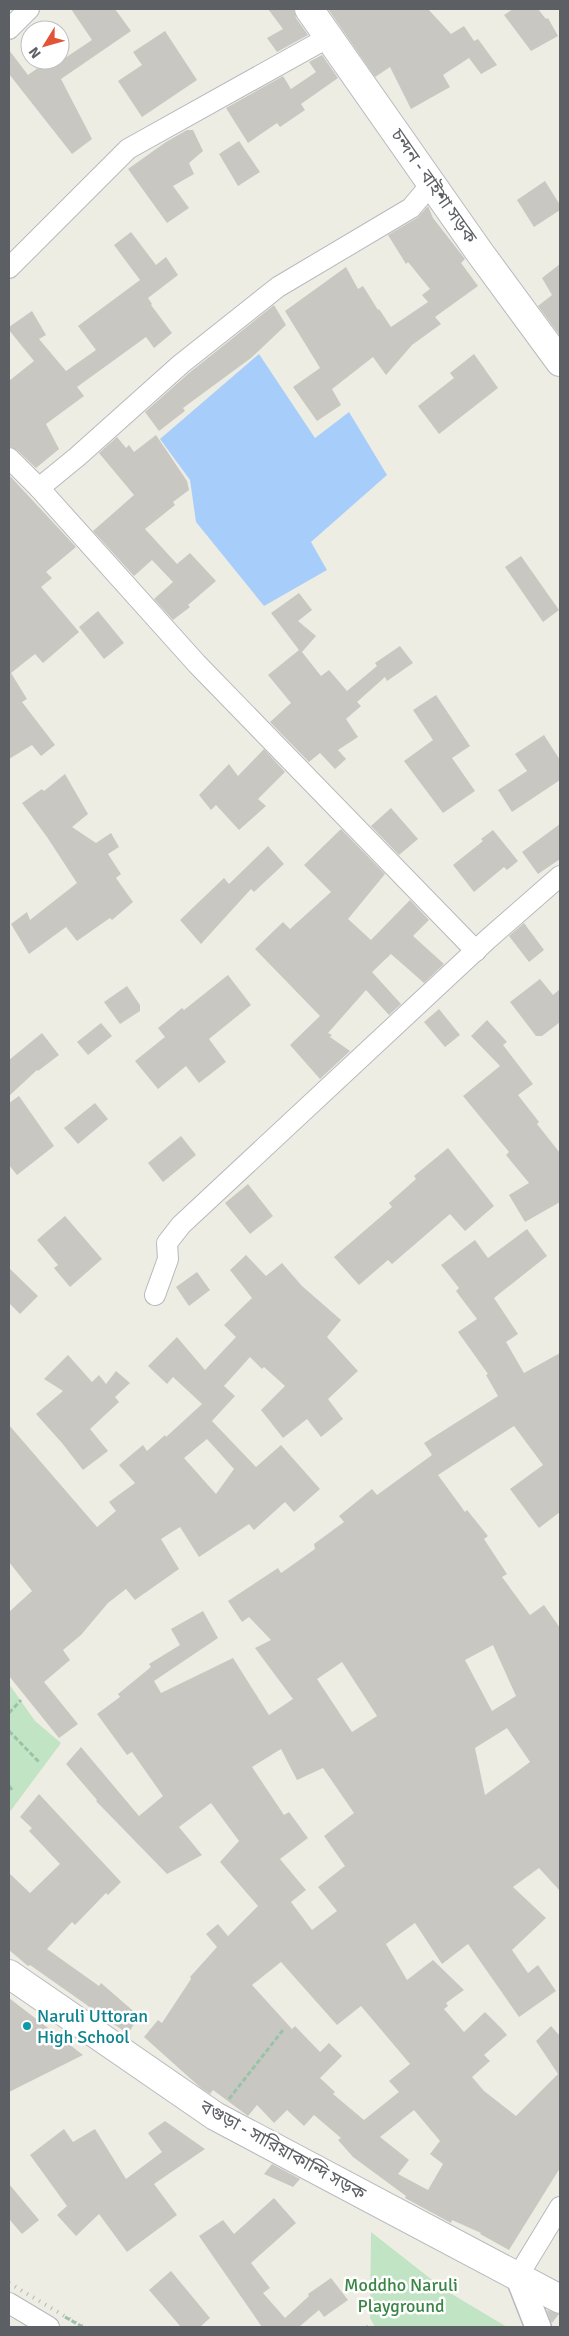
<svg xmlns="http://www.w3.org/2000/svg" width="569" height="2336" font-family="Signika,'Noto Sans Bengali',sans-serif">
<rect width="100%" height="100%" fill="#eeede4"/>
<g fill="#c1e4c5">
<polygon points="9,1684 35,1721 61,1743 9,1813"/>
<polygon points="371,2232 445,2290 507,2327 375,2327 370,2318"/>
</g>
<polygon fill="#a7cefb" points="259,354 315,438 349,412 387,475 311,542 327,570 264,606 196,522 190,480 160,439"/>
<g fill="#c9c7c1" fill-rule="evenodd">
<polygon points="71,9 115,9 131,31 61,79 92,139 72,154 9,74 9,50 28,75 49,60 62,60 92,40"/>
<polygon points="268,9 294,9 296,18 308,35 277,52 267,38 283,29"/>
<polygon points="328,9 428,9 451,34 464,26 474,41 478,39 497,65 481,74 469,58 443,75 450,87 411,109 390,67 375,77"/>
<polygon points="513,9 538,9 546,19 548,18 558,36 531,51 504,15"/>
<polygon points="165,31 197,80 142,117 118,81 142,65 133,52"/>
<polygon points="322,55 338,78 301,104 305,110 280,127 277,123 248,143 226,108 283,76 291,89 316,72 309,62"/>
<polygon points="187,130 193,130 203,151 189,163 194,174 173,186 189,208 167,223 128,169 166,142"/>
<polygon points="239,141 260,172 238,186 219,154"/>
<polygon points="545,181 560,205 560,210 534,227 517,200"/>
<polygon points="428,206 433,218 465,259 461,263 478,286 435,317 441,324 412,345 386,375 373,357 332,389 341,405 317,421 293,387 320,368 285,311 346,267 358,289 363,286 378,310 379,309 391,327 428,302 422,295 430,289 408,262 406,264 388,235 417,218"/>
<polygon points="131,232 156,265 166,257 178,275 148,298 152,304 151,305 172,333 154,348 146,337 77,387 84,396 46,424 59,449 36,468 17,450 9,446 9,381 34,361 9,330 9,327 32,311 46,335 39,339 66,371 96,350 78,326 140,280 114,245"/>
<polygon points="560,264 560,336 538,306 552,295 542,278"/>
<polygon points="274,305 286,325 251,358 183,408 185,411 159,431 145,412 189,373"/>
<polygon points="474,354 498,388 439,434 418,406 454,378 450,373"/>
<polygon points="156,435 187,481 189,490 173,502 175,505 145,529 177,564 190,553 216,581 188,605 190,607 173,620 154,599 173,582 152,560 134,576 93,531 134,495 99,453 117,437 126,448 129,445 134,452"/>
<polygon points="9,475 76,547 46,572 52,578 41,587 79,632 43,663 35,654 11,673 27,699 22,702 55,745 41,756 32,745 9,759"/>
<polygon points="521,556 559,610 543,622 505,567"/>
<polygon points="299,593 312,610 298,621 316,636 302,652 321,676 329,670 347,691 377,666 375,663 400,646 413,663 387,681 385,677 357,702 361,706 346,719 358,737 338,750 346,759 335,769 320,753 309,762 270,722 291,703 268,675 299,650 271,613"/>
<polygon points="98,611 124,643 104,659 79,627"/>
<polygon points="436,695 470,746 452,758 475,791 443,813 404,761 433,740 413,710"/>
<polygon points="544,735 560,760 560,780 512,812 498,790 527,771 515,754"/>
<polygon points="264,749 285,772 258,799 266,806 239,830 216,805 211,810 199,795 229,764 238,776"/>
<polygon points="65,774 88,814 72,827 96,843 111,833 119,847 108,854 121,874 116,878 133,902 112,920 110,918 77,941 66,927 29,954 11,924 27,912 30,920 77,883 47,837 22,803 42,789 44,791"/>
<polygon points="391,808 418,839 399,855 371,826"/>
<polygon points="560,824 560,859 538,874 522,852"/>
<polygon points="341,829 385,874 348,919 371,940 410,900 429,920 413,936 444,964 424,983 391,954 372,972 401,1004 389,1015 366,990 328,1033 332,1035 330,1037 350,1051 320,1079 290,1045 320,1016 255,949 283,922 290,929 331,892 304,865"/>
<polygon points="493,830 518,861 507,870 504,867 474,892 453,865 483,841 481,839"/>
<polygon points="268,846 284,864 254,892 251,889 201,944 180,920 224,878 229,884"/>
<polygon points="524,923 544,950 529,962 509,936"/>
<polygon points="228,975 251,1005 209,1039 226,1062 199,1083 186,1066 158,1089 135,1061 165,1037 158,1028 182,1008 184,1010"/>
<polygon points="540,979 553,995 560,989 560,1022 542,1036 536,1036 510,1002"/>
<polygon points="127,986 140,1005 140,1011 120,1024 104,1002"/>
<polygon points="439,1009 460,1035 445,1047 424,1022"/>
<polygon points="487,1020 507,1042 503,1045 533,1084 518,1095 539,1122 537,1124 560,1153 560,1202 525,1222 509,1195 529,1183 506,1155 509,1152 463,1096 500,1066 471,1036"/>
<polygon points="101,1023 112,1036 88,1055 77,1042"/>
<polygon points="42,1033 59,1055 38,1071 37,1070 9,1096 9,1060"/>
<polygon points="19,1096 54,1146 17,1175 9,1165 9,1103"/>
<polygon points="95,1103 108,1119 78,1144 64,1128"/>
<polygon points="181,1136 196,1155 163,1182 148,1163"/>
<polygon points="448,1148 494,1206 465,1231 450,1214 392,1264 388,1260 359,1285 334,1257 392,1207 389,1203 416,1179 414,1176"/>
<polygon points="248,1184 273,1216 250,1234 225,1203"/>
<polygon points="65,1216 102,1259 70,1287 54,1268 58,1265 37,1240"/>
<path d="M527 1229 547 1256 494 1298 518 1334 506 1342 524 1373 560 1353V1512L539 1528 510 1489 543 1465 514 1426 438 1475 465 1512 467 1510 488 1536 484 1539 507 1574 502 1577 530 1615 544 1605 560 1628V1891L539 1868 513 1887 546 1918 512 1950 528 1973 538 1965 556 1991 519 2017 468 1944 442 1964 415 1923 386 1944 407 1980 433 1960 464 1990 446 2003 448 2006 444 2009 464 2032 485 2012 502 2029 507 2035 484 2055 490 2061 472 2077 484 2091 516 2116 558 2074 536 2041 551 2026 560 2036V2168L509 2250 480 2234 481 2233 452 2220 451 2223 405 2198 406 2196 353 2157 338 2140 341 2138 314 2115 304 2126 287 2110 274 2123 257 2105 248 2116 213 2090 210 2094 201 2088 144 2037 158 2020 162 2023 191 1979 190 1977 217 1947 206 1934 218 1924 228 1936 258 1906 220 1862 239 1841 211 1803 179 1827 202 1855 167 1874 96 1801 97 1800 66 1764 81 1747 139 1816 163 1796 132 1752 127 1755 97 1714 120 1697 118 1694 151 1667 149 1664 180 1645 171 1629 203 1611 218 1638 154 1681 161 1693 233 1658 269 1715 293 1699 255 1648 271 1640 249 1617 242 1622 228 1601 278 1568 281 1573 315 1549 314 1544 344 1522 339 1516 372 1489 377 1495 432 1455 424 1443 498 1396 486 1375 488 1374 458 1332 477 1319 456 1291 459 1288 441 1265 475 1240 488 1258ZM493 1645 516 1696 492 1711 465 1660ZM342 1662 377 1716 352 1732 317 1679ZM507 1728 530 1762 485 1795 475 1748ZM281 1749 297 1780 323 1768 354 1813 324 1836 345 1866 318 1887 337 1911 312 1930 291 1902 306 1890 280 1859 308 1838 289 1812 284 1815 252 1767ZM281 1962 337 2025 361 2006 410 2064 389 2081 399 2092 364 2120 333 2094 335 2092 320 2078 342 2056 329 2043 320 2052 295 2026 292 2029 252 1985ZM414 2110 440 2141 430 2154 443 2164 428 2190 398 2174 409 2160 380 2137Z"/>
<path d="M246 1255 266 1276 282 1263 302 1286 341 1320 327 1337 358 1371 328 1399 343 1419 321 1437 307 1419 283 1438 261 1410 285 1386 264 1367 262 1369 250 1357 224 1386 235 1396 212 1421 256 1467 281 1445 320 1489 294 1512 285 1502 254 1530 249 1524 199 1557 180 1527 161 1539 179 1569 135 1600 126 1589 108 1603 81 1635 63 1650 70 1660 44 1682 78 1724 59 1738 9 1676V1612L32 1591 9 1562V1425L97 1527 116 1511 109 1502 135 1483 119 1465 143 1445 147 1451 165 1435 166 1437 202 1404 173 1377 167 1384 148 1366 177 1337 205 1370 236 1337 224 1325 252 1298 230 1270ZM207 1439 234 1469 216 1494 184 1458Z"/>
<polygon points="9,1268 38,1296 20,1314 9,1303"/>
<polygon points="197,1272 210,1290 189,1306 176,1287"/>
<polygon points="68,1355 92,1382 99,1375 106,1384 116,1371 130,1383 115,1397 119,1402 90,1429 108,1451 83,1470 62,1443 36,1414 63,1391 44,1379"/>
<polygon points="39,1794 121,1882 108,1895 106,1893 75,1925 72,1922 47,1949 99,1986 101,1983 139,2016 128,2034 30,1965 28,1966 9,1950 9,1873 30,1893 60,1864 29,1831 32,1828 20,1817"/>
<polygon points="9,1998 83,2055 9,2092"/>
<polygon points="165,2121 205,2149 154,2184 177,2215 127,2252 99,2214 76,2236 57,2215 67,2206 30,2155 64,2129 73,2142 95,2129 126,2179 162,2152 148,2133"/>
<polygon points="272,2164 300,2179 293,2187 264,2174"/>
<polygon points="9,2184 39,2220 22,2234 9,2219"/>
<polygon points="274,2198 296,2223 251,2263 270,2288 263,2293 285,2318 309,2296 308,2294 331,2278 348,2300 324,2317 319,2310 299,2327 262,2327 199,2236 223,2220 234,2234"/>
<polygon points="171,2271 210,2318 200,2327 181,2327 149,2290"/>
<polygon points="547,2310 559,2314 552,2323 551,2322"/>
</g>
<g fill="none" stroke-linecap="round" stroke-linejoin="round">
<g stroke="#b6b9bd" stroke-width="22">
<g id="minor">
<polyline points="9,29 29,9"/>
<polyline points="9,268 128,149 329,37"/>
<polyline points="9,458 39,488 77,457 181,364 278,287 411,208 432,183"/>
<polyline points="39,488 197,664 476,951"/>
<polyline points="155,1295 168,1259 167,1243 181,1225 488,939 560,876"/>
<polyline points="518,2276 560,2207"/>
<polyline points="9,2303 49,2327"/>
</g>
</g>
<g stroke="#b6b9bd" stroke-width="28">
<polyline id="tertiary" points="518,2276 538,2327"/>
</g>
<g stroke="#b7babf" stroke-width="30">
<g id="secondary">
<polyline points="309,9 480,253 560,362"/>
<polyline points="9,1974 215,2116 560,2299"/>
</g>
</g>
<g stroke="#99c3a9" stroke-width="3" stroke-dasharray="5 2.5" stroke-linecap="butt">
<polyline points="9,1713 21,1700"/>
<polyline points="9,1731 39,1762"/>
<polyline points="9,1786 13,1791"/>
<polyline points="229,2099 283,2030"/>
<polyline points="65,2317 83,2327"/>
<polyline points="366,2326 367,2327"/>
</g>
<use href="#minor" stroke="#fff" stroke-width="20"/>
<use href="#tertiary" stroke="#fff" stroke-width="25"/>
<use href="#secondary" stroke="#fff" stroke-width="28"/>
<polyline stroke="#b4b5b5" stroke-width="4" stroke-dasharray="1 6" stroke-linecap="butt" points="9,2283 83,2327"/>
</g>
<circle fill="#0f9aa8" stroke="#fff" stroke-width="2" cx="27" cy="2026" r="5"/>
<g text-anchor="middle" stroke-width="5" stroke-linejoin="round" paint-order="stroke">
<g font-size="18" fill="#5c5f64" stroke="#fff">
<text transform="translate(434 186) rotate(55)" y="6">চন্দন - বাইশা সড়ক</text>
<text transform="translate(283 2150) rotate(29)" y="6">বগুড়া - সারিয়াকান্দি সড়ক</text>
</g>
<g font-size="18" fill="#0d838f" stroke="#fff" text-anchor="start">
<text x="37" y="2022">Naruli Uttoran<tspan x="37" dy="21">High School</tspan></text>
</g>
<g font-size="18" fill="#3a8544" stroke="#fff">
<text x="401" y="2291">Moddho Naruli<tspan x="401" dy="21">Playground</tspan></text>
</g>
</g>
<rect width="569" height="2336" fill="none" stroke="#5c5f64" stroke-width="20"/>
<g transform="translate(45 45) rotate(233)"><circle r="24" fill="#ffffff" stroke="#bebfc1"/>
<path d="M0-4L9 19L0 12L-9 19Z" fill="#e15437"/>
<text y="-8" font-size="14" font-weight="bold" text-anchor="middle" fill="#5c5f64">N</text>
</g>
</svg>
